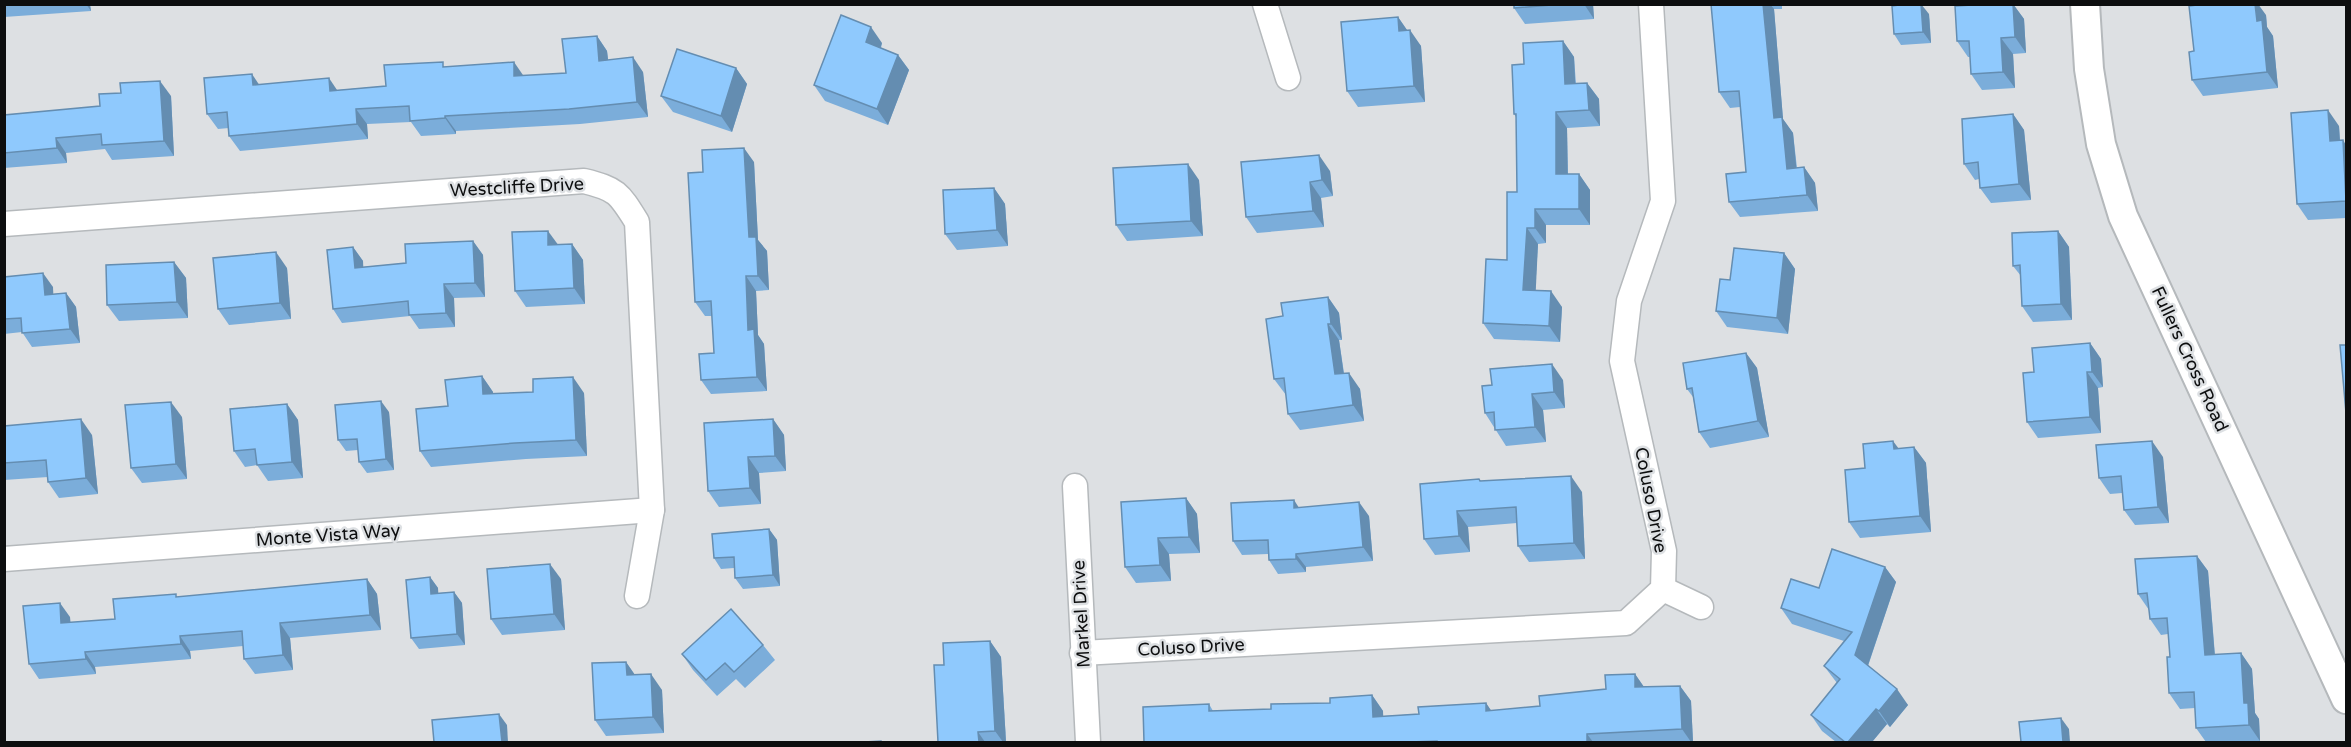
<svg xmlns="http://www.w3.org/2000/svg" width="2351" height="747" font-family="'Varela Round',sans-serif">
<rect width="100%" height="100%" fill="#dde0e3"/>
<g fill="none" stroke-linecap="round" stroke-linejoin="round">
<g stroke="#b5b9bc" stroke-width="27">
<g id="minor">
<polyline points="1265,4 1288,78"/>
<path d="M4 224 584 181C617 189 619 193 637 222L652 510 637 596"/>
<polyline points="1075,486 1088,742"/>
<polyline points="4,559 652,510"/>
<polyline points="1663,589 1701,607"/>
<polyline points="1082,653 1626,623 1663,589 1664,551 1622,361 1629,301 1663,201 1651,4"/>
</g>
</g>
<g stroke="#b5b9bc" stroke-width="32">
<polyline id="tertiary" points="2085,4 2089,69 2101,144 2123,216 2346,699"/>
</g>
<use href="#minor" stroke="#fff" stroke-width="24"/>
<use href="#tertiary" stroke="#fff" stroke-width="28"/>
</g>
<g fill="#7badda">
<polygon points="4,4 102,4 90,5 91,11 4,17"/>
<polygon points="1512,4 1593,4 1594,19 1525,24 1514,8 1514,5"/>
<polygon points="1711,4 1782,4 1782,9 1774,9 1783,119 1793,133 1797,168 1804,167 1815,183 1818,211 1740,217 1729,202 1746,172 1740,107 1730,108 1719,92"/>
<polygon points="1990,4 2013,4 2024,19 2026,53 2013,54 2015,88 1982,90 1971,74 1970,57 1968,57 1957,41"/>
<polygon points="1929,14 1931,43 1901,45 1894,34"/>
<polygon points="2266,15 2267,27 2273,36 2278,88 2203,96 2192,80 2194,51"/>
<polygon points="1398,17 1407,30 1421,46 1425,102 1358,107 1347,91"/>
<polygon points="597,36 607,51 608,60 643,72 648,117 580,124 456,131 456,134 421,136 411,122 367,124 368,139 240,151 229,136 229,128 218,129 207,114 259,84 338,90 386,86 446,67 523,76 566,73"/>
<polygon points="1563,41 1574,57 1576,84 1587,83 1599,99 1600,126 1567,128 1568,174 1579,174 1590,190 1590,225 1546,225 1546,243 1538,244 1535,291 1562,307 1560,342 1494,339 1483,323 1507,260 1517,192 1516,117 1514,114 1524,64"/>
<polygon points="882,43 881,48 898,55 909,70 888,125 825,101 814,85"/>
<polygon points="736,68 747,84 732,132 673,112 661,96"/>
<polygon points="171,96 174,156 112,160 105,149 66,153 67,163 4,168 4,115 100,106"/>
<polygon points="2013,114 2024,130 2031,200 1991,203 1980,188 1979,179 1975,180 1964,164"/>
<polygon points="2339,126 2340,141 2346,145 2346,218 2308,220 2297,204"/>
<polygon points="754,162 758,240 767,251 769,290 756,291 758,335 764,344 767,391 711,394 701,380 714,353 712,316 705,316 695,302 703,172"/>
<polygon points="1330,171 1333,196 1321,198 1324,227 1257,233 1246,217"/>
<polygon points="1199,180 1203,236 1127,241 1116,225"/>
<polygon points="994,188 1005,204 1008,246 957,250 945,234"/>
<polygon points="2058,231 2069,247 2072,320 2033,322 2022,306 2021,276 2013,266"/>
<polygon points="473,241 483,255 485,297 454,298 455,327 419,329 410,316 342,323 333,309 353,247 363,261 363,267 406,263"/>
<polygon points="572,244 583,260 585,304 526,307 515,291 558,245"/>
<polygon points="1784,253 1795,269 1788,334 1727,327 1716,311 1730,280"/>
<polygon points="174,262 186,278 188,318 119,321 107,305"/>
<polygon points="287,268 291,319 229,325 218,309"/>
<polygon points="4,277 53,287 53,294 66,293 76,307 80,343 32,347 22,332 4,334"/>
<polygon points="1328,297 1339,313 1342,340 1339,340 1344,373 1360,389 1364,421 1300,430 1288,414 1286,395 1274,379 1283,316"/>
<polygon points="2090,343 2101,359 2103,387 2098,388 2101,433 2038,438 2027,422 2034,372"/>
<polygon points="1746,353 1757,368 1769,437 1710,448 1699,432 1693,397 1687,389"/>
<polygon points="482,376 493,392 493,394 584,393 587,456 526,459 431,467 420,451 448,406"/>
<polygon points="1563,380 1565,408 1543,410 1546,442 1506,446 1485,413"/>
<polygon points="287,404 298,420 303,478 268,481 257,465 245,467 234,451"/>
<polygon points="389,412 394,470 367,473 359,462 358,450 346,451 338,440"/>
<polygon points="182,417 187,479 142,483 131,468"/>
<polygon points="773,419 784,435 786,471 759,473 761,504 719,507 708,491"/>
<polygon points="4,426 92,435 98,494 59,498 48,482 48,477 4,480"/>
<polygon points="1914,447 1926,463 1931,532 1860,538 1849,522 1865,468 1899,449"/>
<polygon points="2163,457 2169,523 2135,525 2124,510 2122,493 2110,494 2099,478"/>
<polygon points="1479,479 1481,481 1582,492 1585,559 1529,562 1518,546 1517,523 1468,527 1470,552 1435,555 1424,539"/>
<polygon points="1186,498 1197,514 1200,553 1169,554 1171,581 1136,583 1125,567"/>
<polygon points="1299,508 1369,516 1373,561 1306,567 1306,572 1278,574 1269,560 1268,554 1242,555 1233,541"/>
<polygon points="769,529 777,540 780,586 743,589 735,578 734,568 721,569 714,558"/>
<polygon points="2197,556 2208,571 2215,655 2241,653 2252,669 2255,713 2259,719 2260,741 2206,742 2196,728 2195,708 2180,709 2169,693 2170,657 2168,634 2161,635 2150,619 2149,610 2138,594"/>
<polygon points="1885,567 1896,582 1868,666 1908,705 1890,727 1887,724 1872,742 1836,742 1822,731 1811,715 1837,683 1824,666 1844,641 1792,624 1781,608 1819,588"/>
<polygon points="430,577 438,588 438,593 454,592 462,603 465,645 419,649 411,638"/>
<polygon points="367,579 377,594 381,630 290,638 293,670 255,674 244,659 243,646 190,651 191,659 95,667 96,674 39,679 29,664 70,617 70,623 115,619 178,597"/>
<polygon points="561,579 565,630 502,635 491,619"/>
<polygon points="990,641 1001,657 1006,742 938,742 944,665"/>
<polygon points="763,645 775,660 745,688 736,679 717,696 693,670 682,654"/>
<polygon points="626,662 635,675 662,690 664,733 606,736 595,720"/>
<polygon points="1635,674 1644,687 1680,686 1691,701 1693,742 1144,742 1209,704 1213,711 1271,709 1330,703 1372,695 1383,711 1383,716 1419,714 1486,703 1491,711 1540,706 1606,689"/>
</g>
<g fill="#648db1">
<polygon points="86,4 90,4 90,5 91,11"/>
<polygon points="1584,4 1593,4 1594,19"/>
<polygon points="1763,4 1770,4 1774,9 1783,119 1793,133 1798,185 1787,169 1774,118"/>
<polygon points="1921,4 1929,14 1931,43 1923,32"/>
<polygon points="2013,4 2024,19 2026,53 2015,37"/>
<polygon points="2255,4 2258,4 2266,15 2267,27 2273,36 2278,88 2267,72 2257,21"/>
<polygon points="1398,17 1409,33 1399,31"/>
<polygon points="871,27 882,43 877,58 866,42"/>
<polygon points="1410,30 1421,46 1425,102 1414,86"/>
<polygon points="597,36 607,51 610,76 599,61"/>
<polygon points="2001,38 2013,54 2015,88 2003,72"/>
<polygon points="1563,41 1574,57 1576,100 1565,84"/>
<polygon points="898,55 909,70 888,125 877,109"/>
<polygon points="633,57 643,72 648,117 637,102"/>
<polygon points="514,62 525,78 514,76"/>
<polygon points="736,68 747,84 732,132 721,116"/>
<polygon points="252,74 262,89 253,85"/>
<polygon points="329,78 339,93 330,91"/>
<polygon points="160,81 171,96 174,156 164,141"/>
<polygon points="1587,83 1599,99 1600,126 1589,110"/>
<polygon points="356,109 367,124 368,139 357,124"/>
<polygon points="2328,110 2339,126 2341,157 2330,141"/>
<polygon points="1556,112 1567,128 1568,190 1556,174"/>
<polygon points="2013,114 2024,130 2031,200 2019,184"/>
<polygon points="445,116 456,131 456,134 445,118"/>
<polygon points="56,138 66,153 67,163 57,148"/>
<polygon points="2343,140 2346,145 2346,188"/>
<polygon points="744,148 754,162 758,240 767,251 769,290 758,276 749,237"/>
<polygon points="1319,155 1330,171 1333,196 1322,180"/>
<polygon points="1188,164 1199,180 1203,236 1191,221"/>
<polygon points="1804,167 1815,183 1818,211 1807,195"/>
<polygon points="1579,174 1590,190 1590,225 1579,209"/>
<polygon points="1310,182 1321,198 1324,227 1313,211"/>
<polygon points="994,188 1005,204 1008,246 997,230"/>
<polygon points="1535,209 1546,225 1546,243 1535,228"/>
<polygon points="1527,228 1538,244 1535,306 1523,290"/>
<polygon points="548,231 559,246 548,245"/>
<polygon points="2058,231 2069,247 2072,320 2061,304"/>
<polygon points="473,241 483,255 485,297 475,283"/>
<polygon points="572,244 583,260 585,304 574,288"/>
<polygon points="353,247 363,261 364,282 355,268"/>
<polygon points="276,252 287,268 291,319 280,303"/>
<polygon points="1784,253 1795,269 1788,334 1777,318"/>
<polygon points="174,262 186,278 188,318 177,302"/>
<polygon points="43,273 53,287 54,309 45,295"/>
<polygon points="746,276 756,291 758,335 764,344 767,391 757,377 748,330"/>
<polygon points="444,284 454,298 455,327 446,313"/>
<polygon points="1551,291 1562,307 1560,342 1549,326"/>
<polygon points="66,293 76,307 80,343 70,329"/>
<polygon points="1328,297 1339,313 1342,340 1331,324"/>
<polygon points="1328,324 1339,340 1346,390 1335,374"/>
<polygon points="2090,343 2101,359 2103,387 2092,372"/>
<polygon points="1746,353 1757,368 1769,437 1758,421"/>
<polygon points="1552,364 1563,380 1565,408 1554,392"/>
<polygon points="2087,372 2098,388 2101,433 2090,417"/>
<polygon points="1349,373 1360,389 1364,421 1353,405"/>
<polygon points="482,376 493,392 494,410 483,394"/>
<polygon points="573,377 584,393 587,456 576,440"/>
<polygon points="1532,394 1543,410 1546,442 1535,427"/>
<polygon points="381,401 389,412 394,470 386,459"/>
<polygon points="171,402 182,417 187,479 176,464"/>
<polygon points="287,404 298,420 303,478 292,462"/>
<polygon points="81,419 92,435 98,494 86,478"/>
<polygon points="773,419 784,435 786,471 775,456"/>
<polygon points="1893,441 1905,457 1894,449"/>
<polygon points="2152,441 2163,457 2169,523 2158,507"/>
<polygon points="1914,447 1926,463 1931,532 1920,516"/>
<polygon points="748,457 759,473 761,504 750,488"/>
<polygon points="1571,476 1582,492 1585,559 1574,543"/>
<polygon points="1186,498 1197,514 1200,553 1189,537"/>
<polygon points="1294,500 1303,514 1294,508"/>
<polygon points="1359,502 1369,516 1373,561 1363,547"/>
<polygon points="1457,511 1468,527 1470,552 1459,536"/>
<polygon points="769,529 777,540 780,586 773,575"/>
<polygon points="1158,538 1169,554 1171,581 1160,565"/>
<polygon points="1296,554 1306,567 1306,572 1296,559"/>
<polygon points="2197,556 2208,571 2216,671 2205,655"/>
<polygon points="550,564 561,579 565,630 554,614"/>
<polygon points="1885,567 1896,582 1866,671 1855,655"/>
<polygon points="430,577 438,588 439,604 431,594"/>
<polygon points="367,579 377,594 381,630 370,615"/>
<polygon points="454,592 462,603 465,645 457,634"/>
<polygon points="60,603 70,617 72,638 61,623"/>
<polygon points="280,623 290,638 293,670 283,655"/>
<polygon points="180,636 190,651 191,659 181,644"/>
<polygon points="990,641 1001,657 1006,742 1003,742 995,731"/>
<polygon points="85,652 95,667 96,674 86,659"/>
<polygon points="2241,653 2252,669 2255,713 2259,719 2260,741 2249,725 2244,703"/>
<polygon points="626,662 637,678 627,675"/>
<polygon points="651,674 662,690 664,733 653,717"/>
<polygon points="1635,674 1646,690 1635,687"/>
<polygon points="1680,686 1691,701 1693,742 1691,742 1682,729"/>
<polygon points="1897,689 1908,705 1890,727 1879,711"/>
<polygon points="1372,695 1383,711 1384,733 1373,717"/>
<polygon points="1486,703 1497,719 1486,711"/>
<polygon points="1876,709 1887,724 1872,742 1848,742"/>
<polygon points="499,714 507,725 508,742 502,742"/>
<polygon points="2061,718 2069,729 2070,742 2063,742"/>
<polygon points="978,732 985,742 979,742"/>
<polygon points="1587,734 1593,742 1587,742"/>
</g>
<g fill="#8fc9fd" stroke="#648db1" stroke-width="1.5">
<polygon points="1514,4 1564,4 1514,8"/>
<polygon points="1711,4 1763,4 1774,118 1782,117 1787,169 1804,167 1807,195 1729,202 1726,174 1746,172 1739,91 1719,92"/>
<polygon points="1906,4 1921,4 1923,32 1894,34 1892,6"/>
<polygon points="1990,4 2013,4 2015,37 2001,38 2003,72 1971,74 1969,41 1957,41 1955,6"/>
<polygon points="2205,4 2255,4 2257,21 2262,20 2267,72 2192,80 2189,52 2194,51 2189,6"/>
<polygon points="841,15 871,27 866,42 898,55 877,109 814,85"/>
<polygon points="1398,17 1399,31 1410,30 1414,86 1347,91 1341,22"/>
<polygon points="597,36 599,61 633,57 637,102 569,109 445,116 445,118 410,121 409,106 356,109 357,124 229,136 227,112 207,114 204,78 252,74 253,85 329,78 330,91 386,86 384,65 443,62 443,67 514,62 514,76 566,73 562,39"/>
<polygon points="1563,41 1565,84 1587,83 1589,110 1556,112 1556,174 1579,174 1579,209 1535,209 1535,228 1527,228 1523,290 1551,291 1549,326 1483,323 1486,259 1507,260 1507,192 1517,192 1516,114 1514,114 1512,65 1524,64 1523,43"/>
<polygon points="677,49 736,68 721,116 661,96"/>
<polygon points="160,81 164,141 102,145 101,134 56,138 57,148 4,153 4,115 100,106 99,94 121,93 120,83"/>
<polygon points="2328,110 2330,141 2343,140 2346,201 2297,204 2291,113"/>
<polygon points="2013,114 2019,184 1980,188 1978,162 1964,164 1962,119"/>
<polygon points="744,148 749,237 756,237 758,276 746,276 748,330 754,329 757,377 701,380 699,354 714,353 711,301 695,302 688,173 703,172 702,150"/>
<polygon points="1319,155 1322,180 1310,182 1313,211 1246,217 1241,162"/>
<polygon points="1188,164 1191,221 1116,225 1113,168"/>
<polygon points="994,188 997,230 945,234 943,190"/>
<polygon points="548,231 548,245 572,244 574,288 515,291 512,232"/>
<polygon points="2058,231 2061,304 2022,306 2020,265 2013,266 2012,233"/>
<polygon points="473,241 475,283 444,284 446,313 409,315 408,301 333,309 327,250 353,247 355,268 406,263 405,244"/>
<polygon points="1734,248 1784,253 1777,318 1716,311 1720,279 1730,280"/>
<polygon points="276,252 280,303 218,309 213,258"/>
<polygon points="174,262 177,302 107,305 106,265"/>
<polygon points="43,273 45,295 66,293 70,329 22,333 21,318 4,319 4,277"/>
<polygon points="1328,297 1331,324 1328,324 1335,374 1349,373 1353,405 1288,414 1284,378 1274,379 1266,319 1283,316 1281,303"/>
<polygon points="2090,343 2092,372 2087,372 2090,417 2027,422 2023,373 2034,372 2032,348"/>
<polygon points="2340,345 2346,345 2346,413"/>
<polygon points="1746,353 1758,421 1699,432 1692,388 1687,389 1683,363"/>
<polygon points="1552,364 1554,392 1532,394 1535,427 1495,430 1494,412 1485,413 1482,386 1492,385 1490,369"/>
<polygon points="482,376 483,394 533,392 533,379 573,377 576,440 515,443 420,451 416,409 448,406 445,380"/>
<polygon points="381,401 386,459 359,462 357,439 338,440 335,405"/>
<polygon points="171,402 176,464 131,468 125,405"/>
<polygon points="287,404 292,462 257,465 255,449 234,451 230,409"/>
<polygon points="81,419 86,478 48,482 46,460 4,463 4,426"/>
<polygon points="773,419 775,456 748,457 750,488 708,491 704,423"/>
<polygon points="1893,441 1894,449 1914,447 1920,516 1849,522 1845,470 1865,468 1863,444"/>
<polygon points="2152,441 2158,507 2124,510 2121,476 2099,478 2096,445"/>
<polygon points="1571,476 1574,543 1518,546 1516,507 1457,511 1459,536 1424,539 1420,484 1479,479 1480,481"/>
<polygon points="1186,498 1189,537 1158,538 1160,565 1125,567 1121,502"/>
<polygon points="1294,500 1294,508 1359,502 1363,547 1296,554 1296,559 1269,560 1268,540 1233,541 1231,503"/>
<polygon points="769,529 773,575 735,578 734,557 714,558 712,534"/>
<polygon points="1832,549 1885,567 1855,655 1897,689 1879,711 1876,709 1848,742 1845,742 1811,715 1840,679 1824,666 1852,632 1781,608 1791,579 1819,588"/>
<polygon points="2197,556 2205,655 2241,653 2244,703 2248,703 2249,725 2196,728 2194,692 2169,693 2167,657 2170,657 2167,618 2150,619 2147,593 2138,594 2135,559"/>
<polygon points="550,564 554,614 491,619 487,569"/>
<polygon points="430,577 431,594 454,592 457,634 411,638 406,580"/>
<polygon points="367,579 370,615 280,623 283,655 244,659 242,631 180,636 181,644 85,652 86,659 29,664 23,606 60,603 61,623 115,619 113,599 176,594 176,597"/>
<polygon points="731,609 763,645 734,672 725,663 706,680 682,654"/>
<polygon points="990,641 995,731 978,732 979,742 938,742 934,665 944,665 943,643"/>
<polygon points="626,662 627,675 651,674 653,717 595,720 592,663"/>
<polygon points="1635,674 1635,687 1680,686 1682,729 1587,734 1587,742 1437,742 1437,741 1409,742 1144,742 1143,707 1209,704 1209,711 1271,709 1271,704 1330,703 1330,698 1372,695 1373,717 1419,714 1418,707 1486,703 1486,711 1540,706 1539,696 1606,689 1605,675"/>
<polygon points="499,714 502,742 434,742 432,720"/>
<polygon points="2061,718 2063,742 2021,742 2019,722"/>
<polygon points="881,741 881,742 864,742"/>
</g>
<g text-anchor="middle" stroke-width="5" stroke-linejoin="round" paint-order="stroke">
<g font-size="18" fill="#0d0e0f" stroke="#dde0e3">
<text transform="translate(517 187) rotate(-3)" y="6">Westcliffe Drive</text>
<text transform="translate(2190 359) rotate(65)" y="6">Fullers Cross Road</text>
<text transform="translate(1651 500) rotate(79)" y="6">Coluso Drive</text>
<text transform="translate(328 535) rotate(-4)" y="6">Monte Vista Way</text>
<text transform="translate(1081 614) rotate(-93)" y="6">Markel Drive</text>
<text transform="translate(1191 647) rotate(-3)" y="6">Coluso Drive</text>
</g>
</g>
<rect width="2351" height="747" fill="none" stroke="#0d0e0f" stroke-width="12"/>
</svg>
